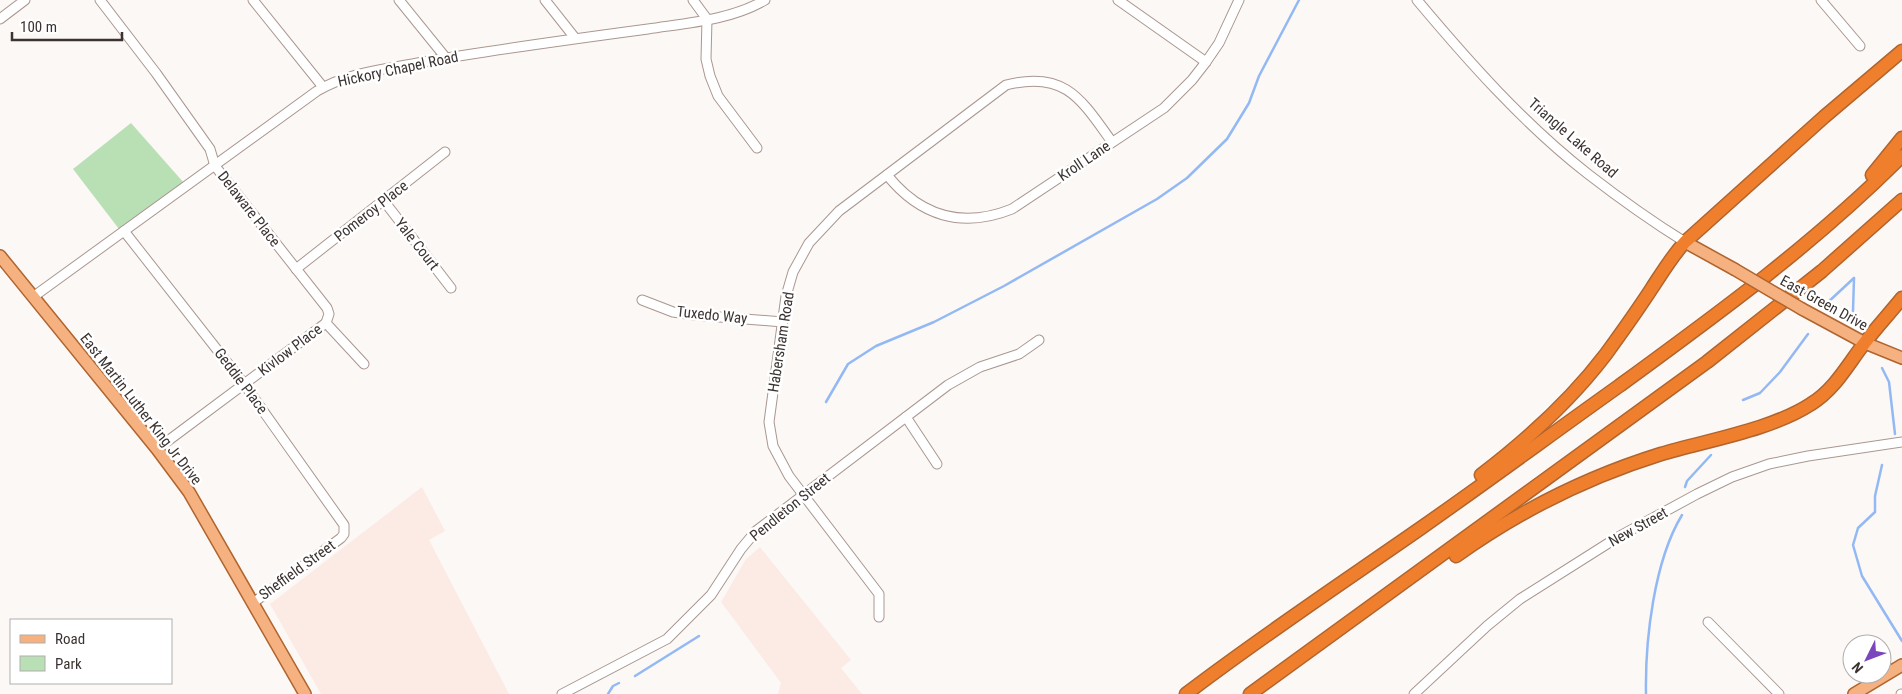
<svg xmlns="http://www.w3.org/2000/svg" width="1902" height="694" font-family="'Roboto Condensed',sans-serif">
<rect width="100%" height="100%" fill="#fcf8f6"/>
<g fill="#fcebe5">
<polygon points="422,487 445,531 429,540 509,694 321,694 270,604"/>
<polygon points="760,547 851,660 841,668 862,694 778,694 781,683 721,602 746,559"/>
</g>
<polygon fill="#b9e0b4" points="131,123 184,183 119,229 73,169"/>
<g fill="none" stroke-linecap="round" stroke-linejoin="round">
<g stroke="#93b9f4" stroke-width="2.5">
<polyline points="1826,304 1854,278"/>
<polyline points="1853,311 1854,278"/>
<polyline points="1882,368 1889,382 1895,434"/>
<polyline points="1743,400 1760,393 1780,372 1808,334"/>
<polyline points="826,402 848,364 876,346 934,322 1004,286 1157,199 1187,178 1227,139 1249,103 1259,76 1299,0"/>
<polyline points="1882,465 1875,496 1875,512 1858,528 1853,545 1862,576 1902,641"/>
<polyline points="1685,487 1687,481 1711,455"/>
<polyline points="635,676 699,636"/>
<polyline points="608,694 613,686 619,683"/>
<path d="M1646 694C1645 640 1654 561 1682 515"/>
</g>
<g stroke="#aa9790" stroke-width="11">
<g id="minor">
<polyline points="100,0 156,73 210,149 215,166 327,308 329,314 326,323"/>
<polyline points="253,0 323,87"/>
<polyline points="399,0 446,58"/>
<polyline points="545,0 575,38"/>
<polyline points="693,0 707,19 706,59 710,76 718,96 757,148"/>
<polyline points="1118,0 1206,62"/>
<path d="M1417 0C1469 62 1524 124 1588 174 1619 198 1651 221 1685 242"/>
<polyline points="1821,0 1860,46"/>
<polyline points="0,19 25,0"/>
<path d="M887 175C920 216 962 229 1012 209L1164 108 1192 80 1206 62 1219 43 1239 0"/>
<polyline points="384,201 451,288"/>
<polyline points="124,231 244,384 344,525 344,534 341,538 253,603"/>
<polyline points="296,269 445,152"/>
<path d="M33 297 317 91C349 72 387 69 423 62 498 49 573 39 648 29 687 23 731 20 765 0"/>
<polyline points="642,300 673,312 694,315 783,322"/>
<polyline points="326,323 364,364"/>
<polyline points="906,417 937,464"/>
<polyline points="157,449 326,323"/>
<path d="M879 617V594L789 476 773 446 769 422 786 296 793 272 809 243 839 211 1006 85C1065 70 1081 99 1112 142"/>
<polyline points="1708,622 1779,694"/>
<polyline points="562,694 667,639 711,595 741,549 756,531 948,385 980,367 1019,354 1039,340"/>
<polyline points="1414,694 1487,626 1520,599 1618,537 1697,494 1732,477 1769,464 1808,456 1902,442"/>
<polyline points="1901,694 1902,694"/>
</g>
</g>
<g stroke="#b0642e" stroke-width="14">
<g id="major">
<polyline points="1685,242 1734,269"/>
<polyline points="0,256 157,449 189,492 305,694"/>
<polyline points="1802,309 1865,343 1902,358"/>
<polyline points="1854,694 1902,665"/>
</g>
</g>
<g stroke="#b0642e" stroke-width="15">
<g id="highway">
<polyline points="1872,175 1902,138"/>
<path d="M1481 475C1527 440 1571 400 1606 354 1622 332 1637 311 1652 288 1662 273 1672 256 1685 242L1824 117 1902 51"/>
<path d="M1456 556C1519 511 1587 477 1661 454 1708 440 1771 430 1811 404 1834 390 1847 366 1863 345 1875 329 1889 314 1902 298"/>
<path d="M1186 694C1262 636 1342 583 1421 528 1488 481 1553 433 1619 386 1719 313 1814 244 1902 156"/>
<polyline points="1250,694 1707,362 1822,271 1902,200"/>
</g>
</g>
<use href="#minor" stroke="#fff" stroke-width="9"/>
<use href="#major" stroke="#f5b280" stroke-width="11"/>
<use href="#highway" stroke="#ef7f2c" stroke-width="12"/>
<g stroke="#b0642e" stroke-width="14" stroke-linecap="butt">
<polyline id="major-bridge" points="1734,269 1802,309"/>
</g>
<use href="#major-bridge" stroke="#f5b280" stroke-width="11"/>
</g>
<g text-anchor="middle" stroke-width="5" stroke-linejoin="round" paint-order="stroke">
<g font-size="15" fill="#3b3331" stroke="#fff">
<text transform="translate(398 69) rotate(-12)" y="5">Hickory Chapel Road</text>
<text transform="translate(1573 138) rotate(41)" y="5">Triangle Lake Road</text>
<text transform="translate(1084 161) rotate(-34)" y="5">Kroll Lane</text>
<text transform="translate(249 209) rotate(52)" y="5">Delaware Place</text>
<text transform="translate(371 211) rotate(-38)" y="5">Pomeroy Place</text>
<text transform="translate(417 244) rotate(52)" y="5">Yale Court</text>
<text transform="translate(1824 303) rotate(29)" y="5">East Green Drive</text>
<text transform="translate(712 315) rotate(6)" y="5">Tuxedo Way</text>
<text transform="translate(781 342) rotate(-81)" y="5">Habersham Road</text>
<text transform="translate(290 350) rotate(-37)" y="5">Kivlow Place</text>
<text transform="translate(241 381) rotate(53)" y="5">Geddie Place</text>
<text transform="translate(141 409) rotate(52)" y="5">East Martin Luther King Jr Drive</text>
<text transform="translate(790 507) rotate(-39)" y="5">Pendleton Street</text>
<text transform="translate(1638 527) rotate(-29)" y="5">New Street</text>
<text transform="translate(297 570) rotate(-36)" y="5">Sheffield Street</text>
</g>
</g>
<rect x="10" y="619" width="162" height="65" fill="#ffffff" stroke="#b1adad"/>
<rect x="20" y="635" width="25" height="8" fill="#f5b280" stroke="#b1adad"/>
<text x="55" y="644" font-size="15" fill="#3b3331">Road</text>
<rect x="20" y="656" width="25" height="15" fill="#b9e0b4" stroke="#b1adad"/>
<text x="55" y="669" font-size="15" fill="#3b3331">Park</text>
<g transform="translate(1867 659) rotate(228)"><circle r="24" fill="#ffffff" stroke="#b1adad"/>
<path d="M0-4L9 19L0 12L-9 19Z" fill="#7b45bb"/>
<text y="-8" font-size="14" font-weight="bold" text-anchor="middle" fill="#3b3331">N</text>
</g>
<path d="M12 32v8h110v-8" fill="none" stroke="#3b3331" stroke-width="2.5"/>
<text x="20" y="32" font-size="15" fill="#3b3331" stroke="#ffffff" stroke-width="4" paint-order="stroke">100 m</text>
</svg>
